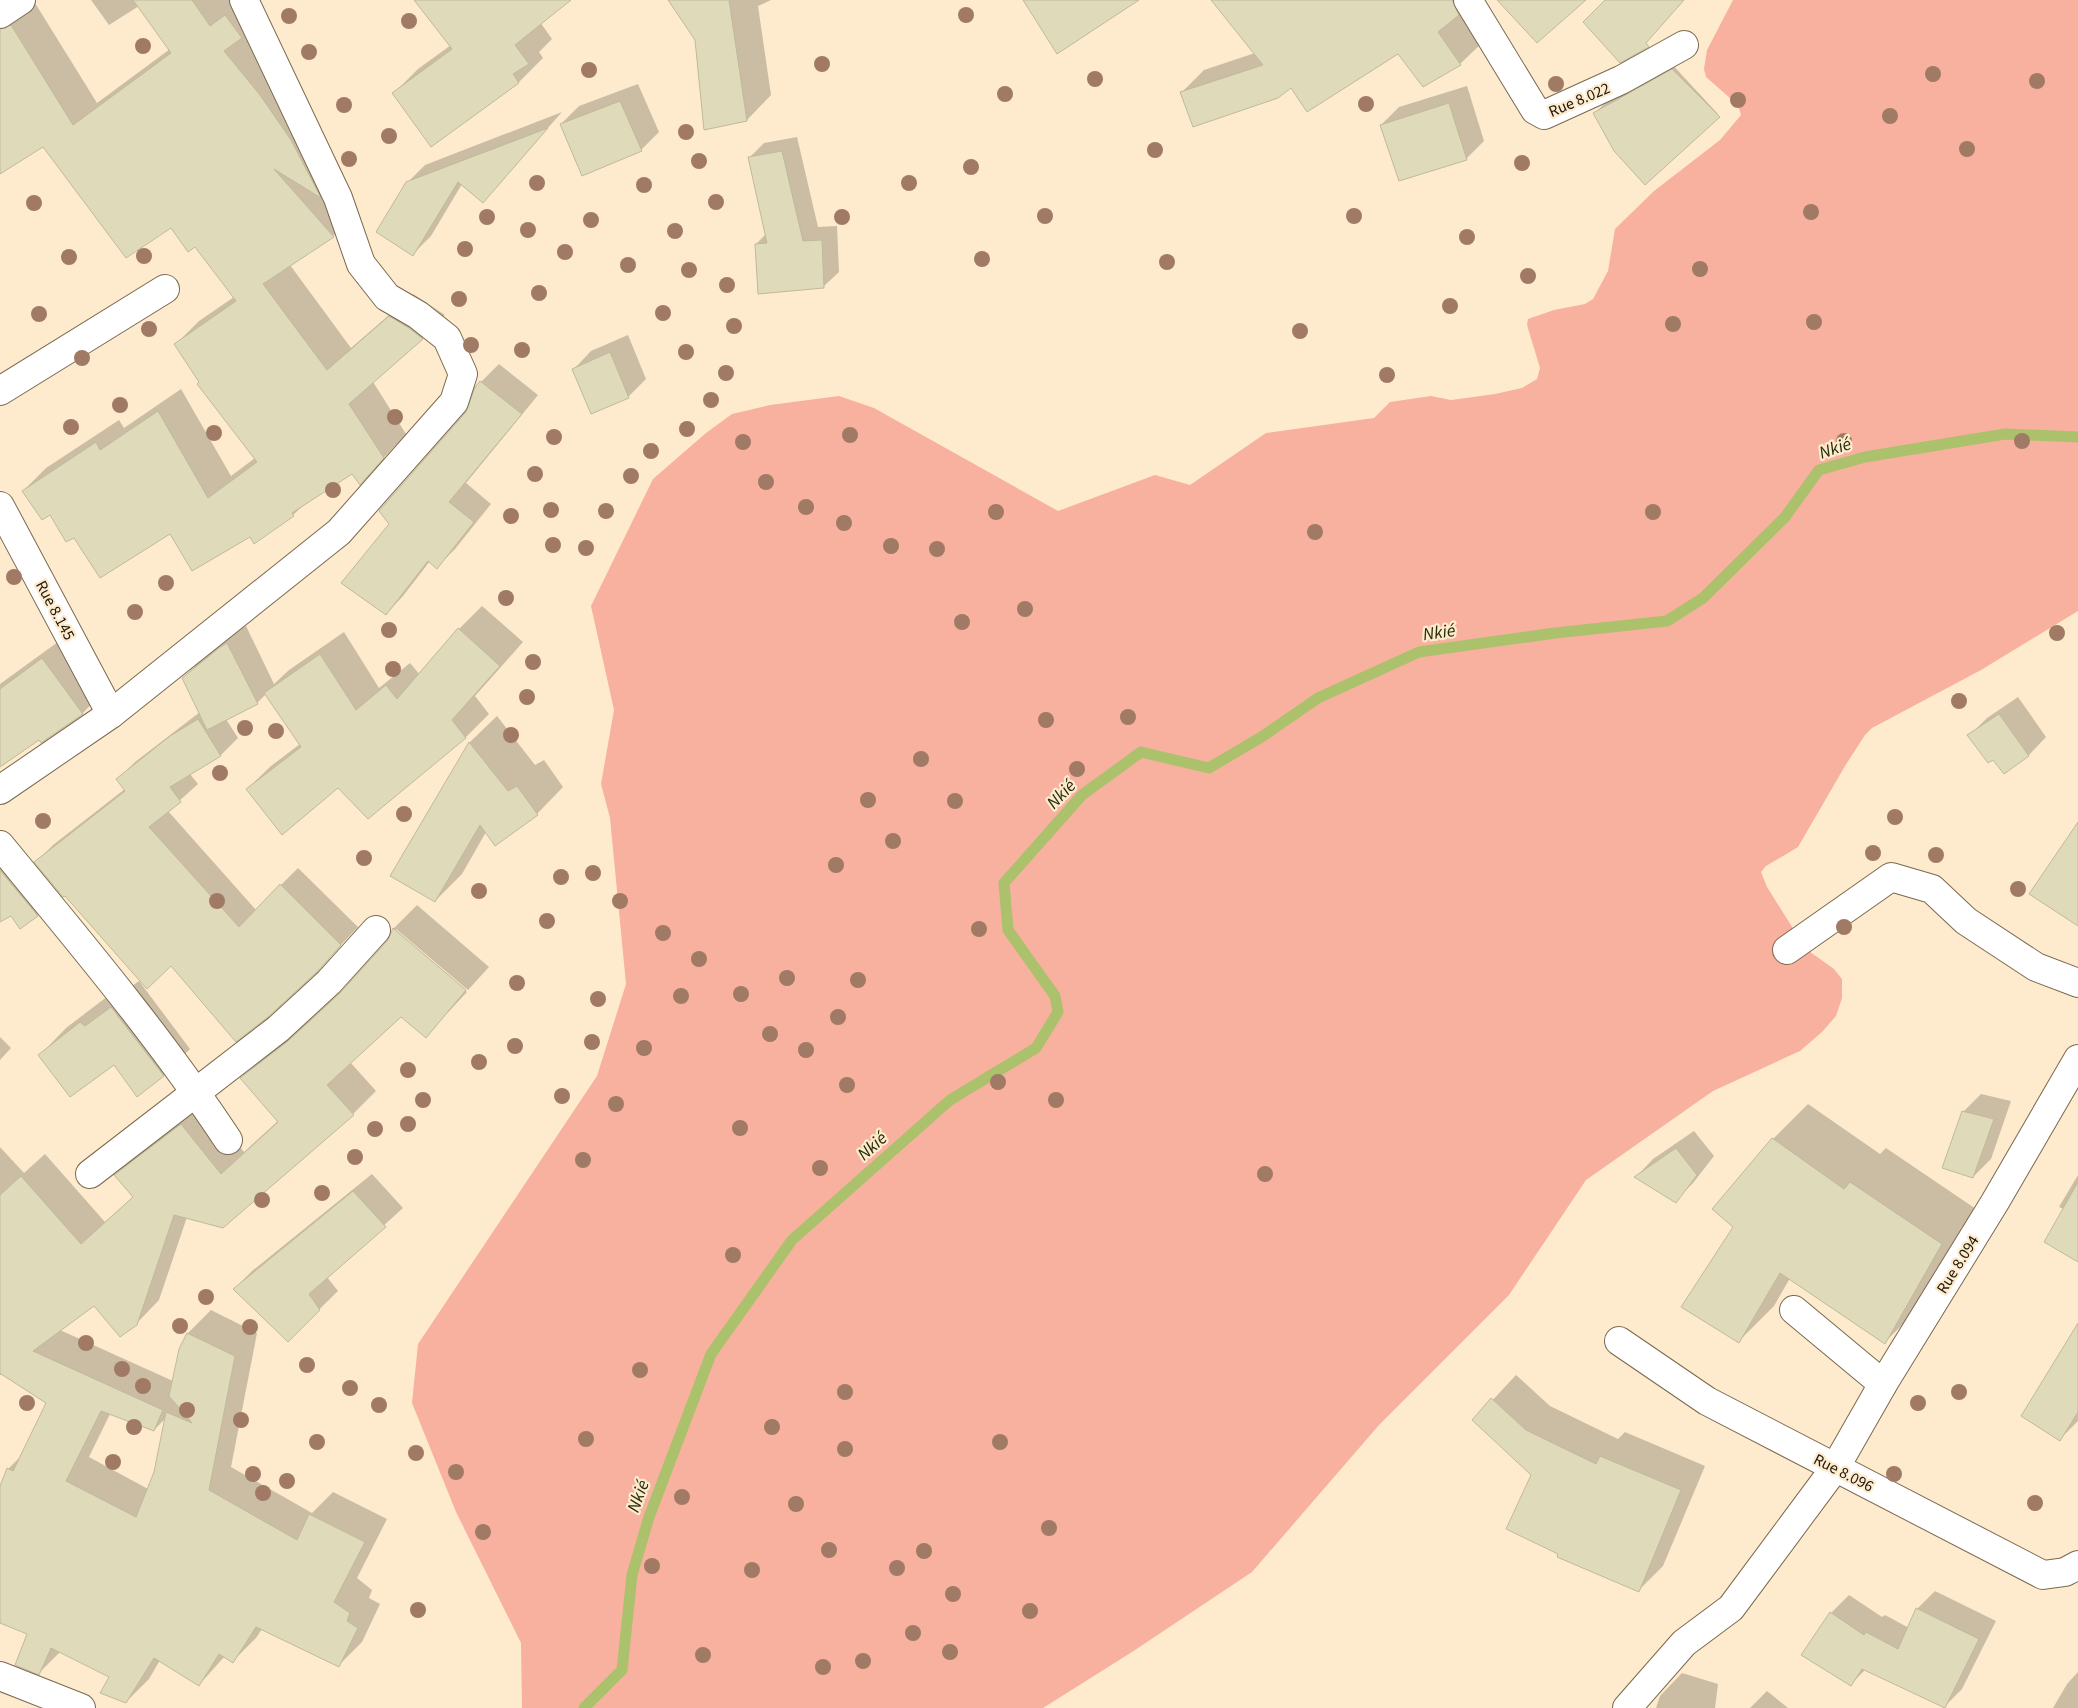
<svg xmlns="http://www.w3.org/2000/svg" width="2078" height="1708" font-family="'Source Sans 3',sans-serif">
<rect width="100%" height="100%" fill="#feebce"/>
<polygon fill="#f7b19e" points="1733,0 2078,0 2078,611 1981,670 1872,728 1865,735 1845,766 1798,847 1766,866 1761,872 1767,887 1806,949 1834,969 1842,979 1842,998 1836,1016 1822,1032 1800,1051 1713,1091 1586,1180 1509,1295 1379,1425 1252,1572 1132,1652 1043,1708 522,1708 521,1643 456,1512 412,1403 418,1344 597,1076 626,984 610,818 601,784 614,710 591,606 653,479 706,433 732,414 770,405 839,396 874,408 1058,511 1155,475 1190,485 1266,433 1374,418 1390,402 1431,396 1451,400 1495,394 1522,388 1537,379 1540,368 1527,325 1528,319 1554,310 1585,304 1593,299 1608,271 1615,229 1654,191 1720,140 1741,115 1738,105 1706,77 1704,69 1707,50"/>
<g fill="#0003" fill-rule="evenodd">
<polygon points="0,0 25,7 35,3 97,103 170,49 139,6 109,25 91,0 231,0 314,117 343,174 332,185 356,213 333,236 290,265 351,348 413,294 445,315 422,338 373,382 406,434 360,483 353,473 306,503 293,515 250,536 170,532 75,536 51,513 23,491 46,468 119,420 124,428 181,389 231,476 255,458 176,344 199,321 234,297 196,245 171,226 43,145 0,172"/>
<polygon points="415,0 569,0 540,22 552,39 539,52 543,58 519,82 432,145 393,94 418,69 451,45"/>
<polygon points="669,0 771,0 758,6 771,95 747,120 705,129 696,39"/>
<polygon points="1213,0 1454,0 1483,42 1460,64 1424,85 1398,52 1292,86 1181,93 1204,70 1255,53"/>
<polygon points="1669,61 1718,114 1692,140 1595,113 1621,87"/>
<polygon points="638,84 659,132 641,150 561,124 579,106"/>
<polygon points="1467,86 1484,141 1466,159 1381,125 1399,107"/>
<polygon points="562,112 483,201 462,184 431,236 413,254 407,183 425,165"/>
<polygon points="797,137 818,227 837,226 839,272 823,287 756,244 766,234 749,158 764,143"/>
<polygon points="628,335 646,379 628,397 574,369 591,351"/>
<polygon points="499,364 538,395 466,483 491,504 455,549 437,567 430,561 403,596 386,614 390,524 467,413 476,387"/>
<polygon points="482,606 523,642 475,696 489,714 466,737 368,817 338,786 247,789 271,766 300,744 266,694 257,703 226,719 238,738 221,755 190,774 198,784 168,811 256,910 298,868 358,927 317,970 171,965 36,862 53,845 125,789 118,779 135,762 200,712 183,678 201,660 238,630 246,626 274,684 289,670 344,632 379,688 410,663 420,675 459,629"/>
<polygon points="62,639 102,693 82,714 39,738 0,766 0,684"/>
<polygon points="2018,697 2046,737 2029,755 2004,772 1994,758 1969,736 1987,718"/>
<polygon points="497,716 535,765 544,760 563,787 537,814 486,832 462,874 435,901 392,876 470,742"/>
<polygon points="0,855 57,895 37,915 21,927 11,914 0,921"/>
<path d="M417 905 489 967 468 990 396 929V932L467 992 426 1036 401 1015 350 1062 376 1091 353 1114 187 1217 159 1300 136 1324 95 1305 60 1330 173 1381 180 1349 188 1333 211 1310 257 1333 231 1467 312 1513 333 1492 387 1519 357 1578 372 1590 369 1598 380 1604 362 1642 339 1665 262 1629 256 1638 233 1661 225 1656 199 1685 160 1660 149 1679 126 1702 111 1677 61 1651 39 1673 29 1634 0 1621V1489L8 1469 22 1455 48 1403 0 1372V1147L24 1173 45 1154 105 1222 134 1196 116 1175 139 1152 204 1102 244 1152 279 1120 242 1078 265 1055 312 1018 351 983 389 941 394 928ZM110 1414 154 1430 166 1418 155 1473 148 1489 89 1457Z"/>
<polygon points="139,981 190,1049 164,1075 138,1095 114,1063 40,1055 66,1028 108,996 113,1000"/>
<polygon points="0,1037 11,1048 0,1060"/>
<polygon points="1981,1094 2011,1101 1991,1159 1973,1177 1963,1112"/>
<polygon points="1808,1104 1880,1154 1886,1148 1976,1209 1920,1307 1885,1342 1790,1278 1774,1306 1739,1341 1735,1226 1773,1139"/>
<polygon points="1694,1131 1714,1156 1693,1183 1675,1201 1636,1177 1653,1159"/>
<polygon points="372,1174 403,1208 327,1277 338,1291 288,1340 234,1289 252,1271"/>
<polygon points="2078,1175 2078,1260 2064,1209 2059,1207"/>
<polygon points="2078,1331 2078,1421 2060,1439"/>
<polygon points="1516,1375 1550,1406 1618,1439 1625,1432 1705,1466 1663,1566 1639,1590 1533,1475 1474,1420"/>
<polygon points="1935,1591 1996,1621 1962,1689 1944,1707 1866,1669 1851,1684 1831,1613 1849,1595 1882,1617 1885,1615 1909,1628 1917,1609"/>
<polygon points="2078,1672 2078,1708 2053,1708 2067,1684"/>
<polygon points="1682,1673 1718,1684 1715,1708 1656,1708 1660,1696"/>
<polygon points="1767,1691 1788,1708 1750,1708"/>
</g>
<g fill="none" stroke-linecap="round" stroke-linejoin="round">
<polyline stroke="#abc16c" stroke-width="11" points="584,1708 622,1670 632,1575 649,1517 711,1354 792,1240 950,1100 1036,1048 1058,1012 1055,996 1008,930 1004,883 1082,795 1141,752 1209,768 1263,736 1318,698 1419,652 1555,633 1667,621 1703,598 1785,517 1819,470 1865,457 2005,434 2078,437"/>
</g>
<g fill="#dfdab9" stroke="#bfba9a">
<polygon points="133,0 192,0 210,26 225,15 242,38 224,51 260,95 291,140 321,198 274,169 334,237 263,284 327,370 389,316 409,328 423,339 349,404 384,458 360,485 352,474 292,513 294,516 254,544 250,537 192,571 170,534 100,578 74,538 66,542 50,515 42,520 22,491 96,442 100,450 158,411 208,498 257,462 197,384 199,382 174,344 236,301 195,247 188,252 171,228 126,258 43,147 0,174 0,29 11,25 73,125 171,53"/>
<polygon points="414,0 571,0 515,45 529,64 513,74 519,83 431,147 392,93 452,49"/>
<polygon points="668,0 729,0 747,121 704,130 695,40"/>
<polygon points="1023,0 1139,0 1057,54"/>
<polygon points="1211,0 1452,0 1459,15 1438,32 1461,65 1423,87 1398,54 1307,112 1291,88 1278,98 1193,127 1180,92 1263,65"/>
<polygon points="1497,0 1586,0 1537,43"/>
<polygon points="1605,0 1684,0 1646,43 1649,47 1620,63 1583,22"/>
<polygon points="1672,69 1720,117 1645,185 1614,151 1593,113"/>
<polygon points="620,101 642,151 582,176 560,124"/>
<polygon points="1449,103 1467,160 1399,181 1380,125"/>
<polygon points="548,128 483,203 458,182 413,256 376,232 406,182"/>
<polygon points="782,151 803,241 822,240 824,288 758,294 755,244 767,243 748,157"/>
<polygon points="610,352 629,398 591,414 572,369"/>
<polygon points="480,381 522,414 449,502 474,522 437,569 428,561 386,615 341,583 389,524 379,511 466,412 475,387"/>
<polygon points="458,628 500,666 452,720 466,738 368,819 338,788 282,835 246,789 301,747 264,693 320,654 356,710 386,685 397,699"/>
<polygon points="227,643 258,704 207,730 182,678 219,648"/>
<polygon points="42,658 83,714 41,743 39,740 0,767 0,689"/>
<polygon points="1999,714 2029,756 2004,774 1993,760 1988,763 1967,735"/>
<polygon points="198,719 221,756 170,787 181,802 149,827 239,927 280,884 341,945 318,971 268,1017 236,1042 171,966 147,989 65,896 63,897 34,862 125,791 116,779 170,736"/>
<polygon points="469,742 508,791 517,786 538,815 495,846 480,825 435,902 390,876"/>
<polygon points="2078,822 2078,926 2029,894"/>
<polygon points="0,870 38,916 20,929 11,916 0,922"/>
<polygon points="393,928 466,990 426,1038 401,1017 327,1085 354,1115 223,1228 174,1215 137,1325 120,1337 94,1306 33,1351 163,1410 154,1431 101,1411 66,1481 136,1517 154,1472 166,1412 192,1423 169,1396 179,1349 187,1333 235,1356 209,1490 297,1540 309,1514 365,1542 334,1602 350,1613 347,1621 358,1628 339,1667 256,1627 233,1663 219,1654 199,1686 154,1658 126,1703 100,1693 109,1677 51,1648 39,1675 15,1665 27,1634 0,1623 0,1486 7,1468 13,1471 46,1403 1,1374 0,1375 0,1195 21,1176 81,1244 133,1197 114,1175 181,1124 221,1174 278,1122 240,1078 288,1041 340,993 388,940"/>
<polygon points="111,1007 164,1076 137,1097 114,1065 70,1097 38,1055 80,1022 85,1026"/>
<polygon points="1962,1111 1994,1119 1973,1178 1942,1168"/>
<polygon points="1772,1138 1844,1189 1850,1182 1942,1244 1885,1344 1780,1273 1739,1343 1681,1307 1733,1227 1712,1209"/>
<polygon points="1676,1148 1697,1175 1676,1203 1634,1177"/>
<polygon points="2078,1182 2078,1262 2044,1242"/>
<polygon points="353,1191 386,1227 309,1294 320,1310 288,1342 233,1289"/>
<polygon points="2078,1323 2078,1412 2060,1441 2021,1416"/>
<polygon points="1491,1398 1526,1430 1596,1464 1600,1456 1681,1490 1639,1592 1557,1557 1558,1554 1506,1529 1531,1475 1472,1420"/>
<polygon points="1916,1608 1979,1639 1945,1708 1862,1669 1851,1686 1801,1655 1830,1612 1864,1635 1866,1632 1898,1649"/>
</g>
<g fill="none" stroke-linecap="round" stroke-linejoin="round">
<g stroke="#7a694f" stroke-width="30">
<g id="street">
<polyline points="1468,0 1535,110 1544,115 1621,80 1684,45"/>
<polyline points="0,14 21,0"/>
<polyline points="0,391 165,289"/>
<polyline points="0,506 111,714"/>
<polyline points="0,790 111,714 339,532 454,402 463,374 447,338 418,315 387,297 361,264 338,198 244,0"/>
<path d="M0 845C79 941 160 1037 228 1140"/>
<polyline points="1787,950 1891,877 1932,889 1966,921 2036,967 2078,983"/>
<polyline points="90,1174 278,1029 329,982 376,930"/>
<polyline points="1794,1310 1883,1384"/>
<polyline points="1619,1341 1707,1401 2043,1575 2065,1572 2078,1565"/>
<polyline points="0,1676 81,1708"/>
<polyline points="1627,1708 1684,1643 1731,1608 1835,1468 1883,1384 1995,1202 2078,1059"/>
</g>
</g>
<use href="#street" stroke="#fff" stroke-width="28"/>
</g>
<g fill="#a07a64">
<circle cx="966" cy="15" r="8"/>
<circle cx="289" cy="16" r="8"/>
<circle cx="409" cy="21" r="8"/>
<circle cx="143" cy="46" r="8"/>
<circle cx="309" cy="52" r="8"/>
<circle cx="822" cy="64" r="8"/>
<circle cx="589" cy="70" r="8"/>
<circle cx="1933" cy="74" r="8"/>
<circle cx="1095" cy="79" r="8"/>
<circle cx="2037" cy="81" r="8"/>
<circle cx="1556" cy="84" r="8"/>
<circle cx="1005" cy="94" r="8"/>
<circle cx="1738" cy="100" r="8"/>
<circle cx="1366" cy="104" r="8"/>
<circle cx="344" cy="105" r="8"/>
<circle cx="1890" cy="116" r="8"/>
<circle cx="686" cy="132" r="8"/>
<circle cx="389" cy="136" r="8"/>
<circle cx="1967" cy="149" r="8"/>
<circle cx="1155" cy="150" r="8"/>
<circle cx="349" cy="159" r="8"/>
<circle cx="699" cy="161" r="8"/>
<circle cx="1522" cy="163" r="8"/>
<circle cx="971" cy="167" r="8"/>
<circle cx="537" cy="183" r="8"/>
<circle cx="909" cy="183" r="8"/>
<circle cx="644" cy="185" r="8"/>
<circle cx="716" cy="202" r="8"/>
<circle cx="34" cy="203" r="8"/>
<circle cx="1811" cy="212" r="8"/>
<circle cx="1045" cy="216" r="8"/>
<circle cx="1354" cy="216" r="8"/>
<circle cx="487" cy="217" r="8"/>
<circle cx="842" cy="217" r="8"/>
<circle cx="591" cy="220" r="8"/>
<circle cx="528" cy="230" r="8"/>
<circle cx="675" cy="231" r="8"/>
<circle cx="1467" cy="237" r="8"/>
<circle cx="465" cy="249" r="8"/>
<circle cx="565" cy="252" r="8"/>
<circle cx="144" cy="256" r="8"/>
<circle cx="69" cy="257" r="8"/>
<circle cx="982" cy="259" r="8"/>
<circle cx="1167" cy="262" r="8"/>
<circle cx="628" cy="265" r="8"/>
<circle cx="1700" cy="269" r="8"/>
<circle cx="689" cy="270" r="8"/>
<circle cx="1528" cy="276" r="8"/>
<circle cx="727" cy="285" r="8"/>
<circle cx="539" cy="293" r="8"/>
<circle cx="459" cy="299" r="8"/>
<circle cx="1450" cy="306" r="8"/>
<circle cx="663" cy="313" r="8"/>
<circle cx="39" cy="314" r="8"/>
<circle cx="1814" cy="322" r="8"/>
<circle cx="1673" cy="324" r="8"/>
<circle cx="734" cy="326" r="8"/>
<circle cx="149" cy="329" r="8"/>
<circle cx="1300" cy="331" r="8"/>
<circle cx="471" cy="345" r="8"/>
<circle cx="522" cy="350" r="8"/>
<circle cx="686" cy="352" r="8"/>
<circle cx="82" cy="358" r="8"/>
<circle cx="726" cy="373" r="8"/>
<circle cx="1387" cy="375" r="8"/>
<circle cx="711" cy="400" r="8"/>
<circle cx="120" cy="405" r="8"/>
<circle cx="395" cy="417" r="8"/>
<circle cx="71" cy="427" r="8"/>
<circle cx="687" cy="429" r="8"/>
<circle cx="214" cy="433" r="8"/>
<circle cx="850" cy="435" r="8"/>
<circle cx="554" cy="437" r="8"/>
<circle cx="1844" cy="441" r="8"/>
<circle cx="2022" cy="441" r="8"/>
<circle cx="743" cy="442" r="8"/>
<circle cx="651" cy="451" r="8"/>
<circle cx="535" cy="474" r="8"/>
<circle cx="631" cy="476" r="8"/>
<circle cx="766" cy="482" r="8"/>
<circle cx="333" cy="490" r="8"/>
<circle cx="806" cy="507" r="8"/>
<circle cx="551" cy="510" r="8"/>
<circle cx="606" cy="511" r="8"/>
<circle cx="996" cy="512" r="8"/>
<circle cx="1653" cy="512" r="8"/>
<circle cx="511" cy="516" r="8"/>
<circle cx="844" cy="523" r="8"/>
<circle cx="1315" cy="532" r="8"/>
<circle cx="553" cy="545" r="8"/>
<circle cx="891" cy="546" r="8"/>
<circle cx="586" cy="548" r="8"/>
<circle cx="937" cy="549" r="8"/>
<circle cx="14" cy="577" r="8"/>
<circle cx="166" cy="583" r="8"/>
<circle cx="506" cy="598" r="8"/>
<circle cx="1025" cy="609" r="8"/>
<circle cx="135" cy="612" r="8"/>
<circle cx="962" cy="622" r="8"/>
<circle cx="389" cy="630" r="8"/>
<circle cx="2057" cy="633" r="8"/>
<circle cx="533" cy="662" r="8"/>
<circle cx="393" cy="669" r="8"/>
<circle cx="527" cy="697" r="8"/>
<circle cx="1959" cy="701" r="8"/>
<circle cx="1128" cy="717" r="8"/>
<circle cx="1046" cy="720" r="8"/>
<circle cx="245" cy="728" r="8"/>
<circle cx="276" cy="731" r="8"/>
<circle cx="511" cy="735" r="8"/>
<circle cx="921" cy="759" r="8"/>
<circle cx="1077" cy="769" r="8"/>
<circle cx="220" cy="773" r="8"/>
<circle cx="868" cy="800" r="8"/>
<circle cx="955" cy="801" r="8"/>
<circle cx="404" cy="814" r="8"/>
<circle cx="1895" cy="817" r="8"/>
<circle cx="43" cy="821" r="8"/>
<circle cx="893" cy="841" r="8"/>
<circle cx="1873" cy="853" r="8"/>
<circle cx="1936" cy="855" r="8"/>
<circle cx="364" cy="858" r="8"/>
<circle cx="836" cy="865" r="8"/>
<circle cx="593" cy="873" r="8"/>
<circle cx="561" cy="877" r="8"/>
<circle cx="2018" cy="889" r="8"/>
<circle cx="479" cy="891" r="8"/>
<circle cx="217" cy="901" r="8"/>
<circle cx="620" cy="901" r="8"/>
<circle cx="547" cy="921" r="8"/>
<circle cx="1844" cy="927" r="8"/>
<circle cx="979" cy="929" r="8"/>
<circle cx="663" cy="933" r="8"/>
<circle cx="699" cy="959" r="8"/>
<circle cx="787" cy="978" r="8"/>
<circle cx="858" cy="980" r="8"/>
<circle cx="517" cy="983" r="8"/>
<circle cx="741" cy="994" r="8"/>
<circle cx="681" cy="996" r="8"/>
<circle cx="598" cy="999" r="8"/>
<circle cx="838" cy="1017" r="8"/>
<circle cx="770" cy="1034" r="8"/>
<circle cx="592" cy="1042" r="8"/>
<circle cx="515" cy="1046" r="8"/>
<circle cx="644" cy="1048" r="8"/>
<circle cx="806" cy="1050" r="8"/>
<circle cx="479" cy="1062" r="8"/>
<circle cx="408" cy="1070" r="8"/>
<circle cx="998" cy="1082" r="8"/>
<circle cx="847" cy="1085" r="8"/>
<circle cx="562" cy="1096" r="8"/>
<circle cx="423" cy="1100" r="8"/>
<circle cx="1056" cy="1100" r="8"/>
<circle cx="616" cy="1104" r="8"/>
<circle cx="408" cy="1124" r="8"/>
<circle cx="740" cy="1128" r="8"/>
<circle cx="375" cy="1129" r="8"/>
<circle cx="355" cy="1157" r="8"/>
<circle cx="583" cy="1160" r="8"/>
<circle cx="820" cy="1168" r="8"/>
<circle cx="1265" cy="1174" r="8"/>
<circle cx="322" cy="1193" r="8"/>
<circle cx="262" cy="1200" r="8"/>
<circle cx="733" cy="1255" r="8"/>
<circle cx="206" cy="1297" r="8"/>
<circle cx="180" cy="1326" r="8"/>
<circle cx="250" cy="1327" r="8"/>
<circle cx="86" cy="1343" r="8"/>
<circle cx="307" cy="1365" r="8"/>
<circle cx="122" cy="1369" r="8"/>
<circle cx="640" cy="1370" r="8"/>
<circle cx="143" cy="1386" r="8"/>
<circle cx="350" cy="1388" r="8"/>
<circle cx="845" cy="1392" r="8"/>
<circle cx="1959" cy="1392" r="8"/>
<circle cx="27" cy="1403" r="8"/>
<circle cx="1918" cy="1403" r="8"/>
<circle cx="379" cy="1405" r="8"/>
<circle cx="187" cy="1410" r="8"/>
<circle cx="241" cy="1420" r="8"/>
<circle cx="134" cy="1427" r="8"/>
<circle cx="772" cy="1427" r="8"/>
<circle cx="586" cy="1439" r="8"/>
<circle cx="317" cy="1442" r="8"/>
<circle cx="1000" cy="1442" r="8"/>
<circle cx="845" cy="1449" r="8"/>
<circle cx="416" cy="1453" r="8"/>
<circle cx="113" cy="1462" r="8"/>
<circle cx="456" cy="1472" r="8"/>
<circle cx="253" cy="1474" r="8"/>
<circle cx="1894" cy="1474" r="8"/>
<circle cx="287" cy="1481" r="8"/>
<circle cx="263" cy="1493" r="8"/>
<circle cx="682" cy="1497" r="8"/>
<circle cx="2035" cy="1503" r="8"/>
<circle cx="796" cy="1504" r="8"/>
<circle cx="1049" cy="1528" r="8"/>
<circle cx="483" cy="1532" r="8"/>
<circle cx="829" cy="1550" r="8"/>
<circle cx="924" cy="1551" r="8"/>
<circle cx="652" cy="1566" r="8"/>
<circle cx="897" cy="1568" r="8"/>
<circle cx="752" cy="1570" r="8"/>
<circle cx="953" cy="1594" r="8"/>
<circle cx="418" cy="1610" r="8"/>
<circle cx="1030" cy="1611" r="8"/>
<circle cx="913" cy="1633" r="8"/>
<circle cx="950" cy="1652" r="8"/>
<circle cx="703" cy="1655" r="8"/>
<circle cx="863" cy="1661" r="8"/>
<circle cx="823" cy="1667" r="8"/>
</g>
<g text-anchor="middle" stroke-width="4.5" stroke-linejoin="round" paint-order="stroke">
<g font-size="16" fill="#1d160b" stroke="#feebce">
<text transform="translate(1579 99) rotate(-23)" y="6">Rue 8.022</text>
<text transform="translate(56 610) rotate(62)" y="6">Rue 8.145</text>
<text transform="translate(1957 1264) rotate(-58)" y="6">Rue 8.094</text>
<text transform="translate(1844 1472) rotate(27)" y="6">Rue 8.096</text>
</g>
<g font-size="18" font-style="italic" fill="#262e0a" stroke="#feebce">
<text transform="translate(1835 448) rotate(-19)" y="6">Nkié</text>
<text transform="translate(1439 632) rotate(-8)" y="6">Nkié</text>
<text transform="translate(1061 794) rotate(-46)" y="6">Nkié</text>
<text transform="translate(872 1146) rotate(-42)" y="6">Nkié</text>
<text transform="translate(638 1496) rotate(-70)" y="6">Nkié</text>
</g>
</g>
</svg>
